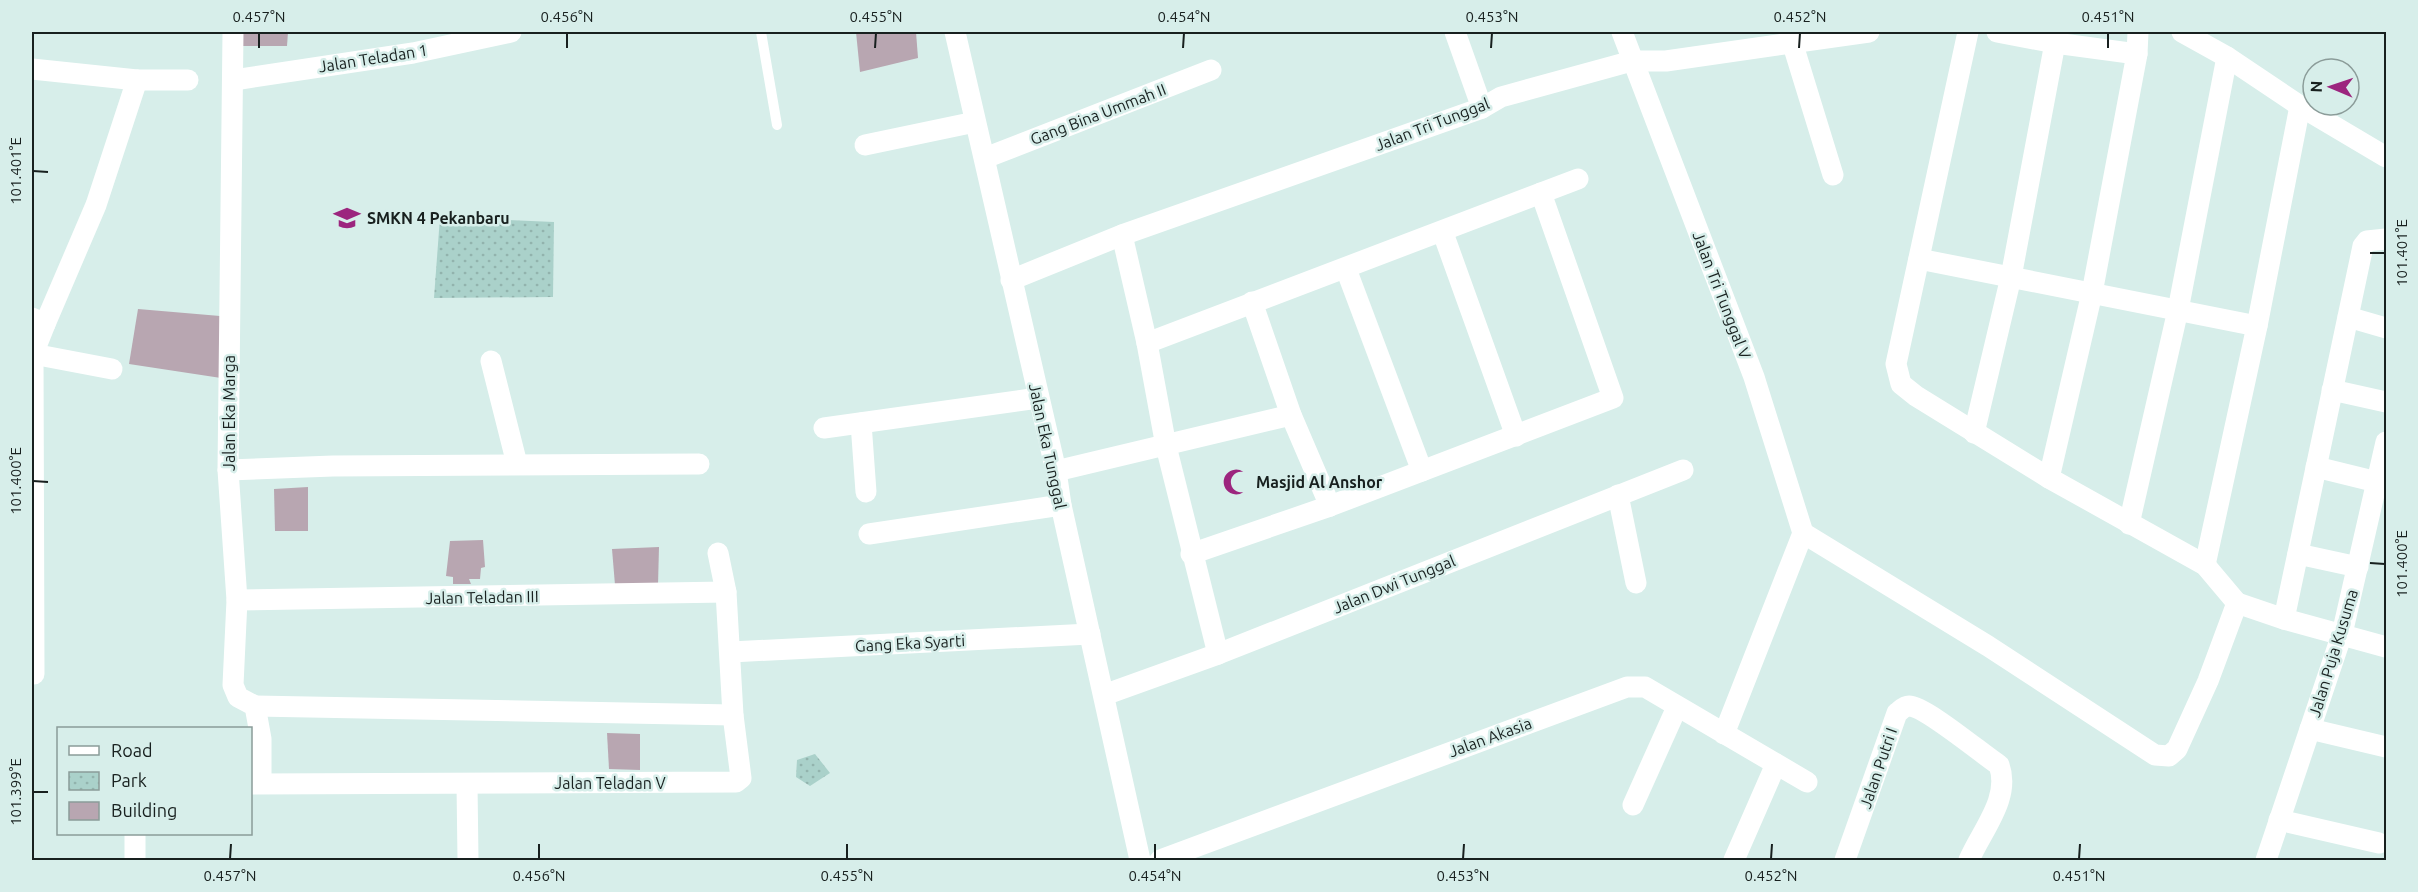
<svg xmlns="http://www.w3.org/2000/svg" width="2418" height="892" font-family="Ubuntu,sans-serif">
<defs>
<pattern id="park-dots" width="8" height="8" patternUnits="userSpaceOnUse" patternTransform="scale(1.5)"><rect width="8" height="8" fill="#aad1ca"/><path d="M2 2h.1M6 6h.1" fill="none" stroke="#92b3ad" stroke-width="1.8" stroke-linecap="round"/></pattern>
</defs>
<rect width="100%" height="100%" fill="#d7eeea"/>
<g fill="url(#park-dots)">
<polygon points="440,217 554,222 553,297 434,298"/>
<polygon points="815,754 830,773 810,786 796,777 797,760"/>
</g>
<g fill="#b8a6b1">
<polygon points="240,32 288,32 287,46 239,46"/>
<polygon points="856,32 916,32 918,58 860,72"/>
<polygon points="138,309 220,316 221,378 129,364"/>
<polygon points="308,487 308,531 275,531 274,489"/>
<polygon points="483,540 485,567 481,568 480,579 469,579 471,584 453,584 453,577 446,576 450,541"/>
<polygon points="659,547 658,585 615,585 612,549"/>
<polygon points="607,733 640,734 640,770 609,769"/>
</g>
<g fill="none" stroke-linecap="round" stroke-linejoin="round">
<polyline stroke="#fff" stroke-width="10" points="761,32 777,125"/>
<g stroke="#fff" stroke-width="21">
<polyline points="233,32 228,470 237,600 233,685 238,697 255,706 261,739 261,783"/>
<polyline points="955,32 1056,471 1061,505 1140,860"/>
<polyline points="1455,32 1482,108"/>
<polyline points="1622,32 1754,377 1803,533"/>
<polyline points="1789,32 1833,175"/>
<polyline points="1997,32 2055,43 2137,54 2138,32"/>
<polyline points="2182,32 2227,57 2300,106 2386,157"/>
<polyline points="32,69 137,80 96,205 45,324 32,318"/>
<polyline points="137,80 188,80"/>
<polyline points="234,80 413,53 511,32"/>
<polyline points="865,145 975,122"/>
<polyline points="985,158 1211,70"/>
<polyline points="1443,233 1516,436"/>
<polyline points="1122,235 1147,343 1166,446 1218,654"/>
<polyline points="2386,239 2367,241 2363,246 2284,619 2386,647"/>
<polyline points="1919,259 2257,326"/>
<polyline points="1346,269 1422,471"/>
<polyline points="1011,280 1122,235 1482,108 1501,97 1632,61 1666,61 1869,32"/>
<polyline points="1252,302 1291,415 1330,506"/>
<polyline points="2348,317 2386,328"/>
<polyline points="1147,343 1578,179"/>
<polyline points="33,354 112,369"/>
<polyline points="491,361 517,464"/>
<polyline points="2332,390 2386,402"/>
<polyline points="861,423 866,492"/>
<polyline points="824,428 1038,398"/>
<polyline points="1974,433 2011,277 2055,43"/>
<polyline points="2316,467 2377,482"/>
<polyline points="228,470 333,466 699,464"/>
<polyline points="1056,471 1291,415"/>
<polyline points="2049,478 2092,293 2137,54"/>
<polyline points="1618,495 1636,583"/>
<polyline points="2129,524 2178,310 2227,57"/>
<polyline points="869,534 1061,505"/>
<polyline points="1191,554 1330,506 1613,398 1541,193"/>
<polyline points="2298,554 2358,567"/>
<polyline points="2205,565 2257,326 2300,106"/>
<polyline points="237,600 726,592"/>
<polyline points="2237,603 2284,619"/>
<polyline points="731,652 1090,634"/>
<polyline points="32,674 34,674 33,354 45,324"/>
<polyline points="1104,695 1218,654 1683,470"/>
<polyline points="255,706 733,715"/>
<polyline points="2310,729 2386,747"/>
<polyline points="1724,734 1803,533 1988,646 2155,755 2169,756 2177,749 2208,681 2237,603 2205,565 2049,478 1916,396 1901,384 1896,364 1968,32"/>
<polyline points="250,784 736,782 741,778 733,715 726,592 718,553"/>
<polyline points="467,784 468,860"/>
<polyline points="1633,805 1677,707"/>
<polyline points="2279,820 2379,843"/>
<polyline points="135,834 135,860"/>
<polyline points="1160,860 1627,687 1645,687 1807,782"/>
<polyline points="1734,860 1776,764"/>
<path d="M1845 860 1897 713C1901 710 1904 706 1909 706 1925 706 1982 754 1999 765 2011 798 1982 830 1969 860"/>
<polyline points="2266,860 2342,634 2386,442"/>
</g>
</g>
<path fill="none" stroke="#18201f" stroke-width="2" d="M259 48V33M567 48V33M875 48 876 33M1183 48 1184 33M1491 48 1492 33M1799 48 1800 33M2108 48V33M33 171 48 172M2370 253H2385M33 481 48 482M2370 563 2385 564M33 792H48M230 859 231 844M539 859V844M847 859V844M1155 859V844M1463 859 1464 844M1771 859 1772 844M2079 859 2080 844"/>
<defs>
<g id="school-bare" transform="scale(2.07)"><path d="M0-5L7-2L0 1L-7-2ZM-4 1L0 2.5L4 1V4Q0 6-4 4Z" fill="#9c257e" stroke="#d7eeea" stroke-width="2.5" paint-order="stroke"/></g>
<g id="mosque-bare" transform="scale(2.07)"><path d="M3.5-4.9A6 6 0 1 0 3.5 4.9A5 5 0 1 1 3.5-4.9Z" fill="#9c257e" stroke="#d7eeea" stroke-width="2.5" paint-order="stroke"/></g>
</defs>
<g fill-rule="evenodd">
<use href="#school-bare" x="347" y="218"/>
<use href="#mosque-bare" x="1236" y="482"/>
</g>
<g text-anchor="middle" stroke-width="5" stroke-linejoin="round" paint-order="stroke">
<g font-size="16" fill="#18201f" stroke="#d7eeea">
<text transform="translate(373 58) rotate(-9)" y="6">Jalan Teladan 1</text>
<text transform="translate(1098 114) rotate(-21)" y="6">Gang Bina Ummah II</text>
<text transform="translate(1432 124) rotate(-21)" y="6">Jalan Tri Tunggal</text>
<text transform="translate(1722 295) rotate(69)" y="6">Jalan Tri Tunggal V</text>
<text transform="translate(229 413) rotate(-90)" y="6">Jalan Eka Marga</text>
<text transform="translate(1048 446) rotate(78)" y="6">Jalan Eka Tunggal</text>
<text transform="translate(1394 584) rotate(-22)" y="6">Jalan Dwi Tunggal</text>
<text transform="translate(482 597) rotate(-1)" y="6">Jalan Teladan III</text>
<text transform="translate(910 643) rotate(-3)" y="6">Gang Eka Syarti</text>
<text transform="translate(2333 653) rotate(-73)" y="6">Jalan Puja Kusuma</text>
<text transform="translate(1490 737) rotate(-20)" y="6">Jalan Akasia</text>
<text transform="translate(1878 768) rotate(-71)" y="6">Jalan Putri I</text>
<text x="610" y="789">Jalan Teladan V</text>
</g>
<g font-size="16" font-weight="bold" fill="#18201f" stroke="#d7eeea" text-anchor="start">
<text x="367" y="224">SMKN 4 Pekanbaru</text>
<text x="1256" y="488">Masjid Al Anshor</text>
</g>
</g>
<rect width="2418" height="892" fill="none" stroke="#d7eeea" stroke-width="66"/>
<rect x="57" y="727" width="195" height="108" fill="#d7eeea" stroke="#8b9c99" stroke-width="1.5"/>
<rect x="69" y="746" width="30" height="9" fill="#ffffff" stroke="#8b9c99" stroke-width="1.5"/>
<text x="111" y="757" font-size="18" fill="#18201f">Road</text>
<rect x="69" y="772" width="30" height="18" fill="url(#park-dots)" stroke="#8b9c99" stroke-width="1.5"/>
<text x="111" y="787" font-size="18" fill="#18201f">Park</text>
<rect x="69" y="802" width="30" height="18" fill="#b8a6b1" stroke="#8b9c99" stroke-width="1.5"/>
<text x="111" y="817" font-size="18" fill="#18201f">Building</text>
<g transform="translate(2331 87) rotate(272)"><circle r="28" fill="#d7eeea" stroke="#8b9c99" stroke-width="1.5"/>
<path d="M0-4.5L10 22L0 15L-10 22Z" fill="#9c257e"/>
<text y="-9" font-size="16" font-weight="bold" text-anchor="middle" fill="#18201f">N</text>
</g>
<rect x="33" y="33" width="2352" height="826" fill="none" stroke="#18201f" stroke-width="2"/>
<g font-size="15" text-anchor="middle" fill="#18201f">
<text x="259" y="22">0.457°N</text>
<text x="567" y="22">0.456°N</text>
<text x="876" y="22">0.455°N</text>
<text x="1184" y="22">0.454°N</text>
<text x="1492" y="22">0.453°N</text>
<text x="1800" y="22">0.452°N</text>
<text x="2108" y="22">0.451°N</text>
<text transform="translate(16 171) rotate(-90)" y="5">101.401°E</text>
<text transform="translate(2402 253) rotate(-90)" y="5">101.401°E</text>
<text transform="translate(16 481) rotate(-90)" y="5">101.400°E</text>
<text transform="translate(2402 564) rotate(-90)" y="5">101.400°E</text>
<text transform="translate(16 792) rotate(-90)" y="5">101.399°E</text>
<text x="230" y="881">0.457°N</text>
<text x="539" y="881">0.456°N</text>
<text x="847" y="881">0.455°N</text>
<text x="1155" y="881">0.454°N</text>
<text x="1463" y="881">0.453°N</text>
<text x="1771" y="881">0.452°N</text>
<text x="2079" y="881">0.451°N</text>
</g>
</svg>
